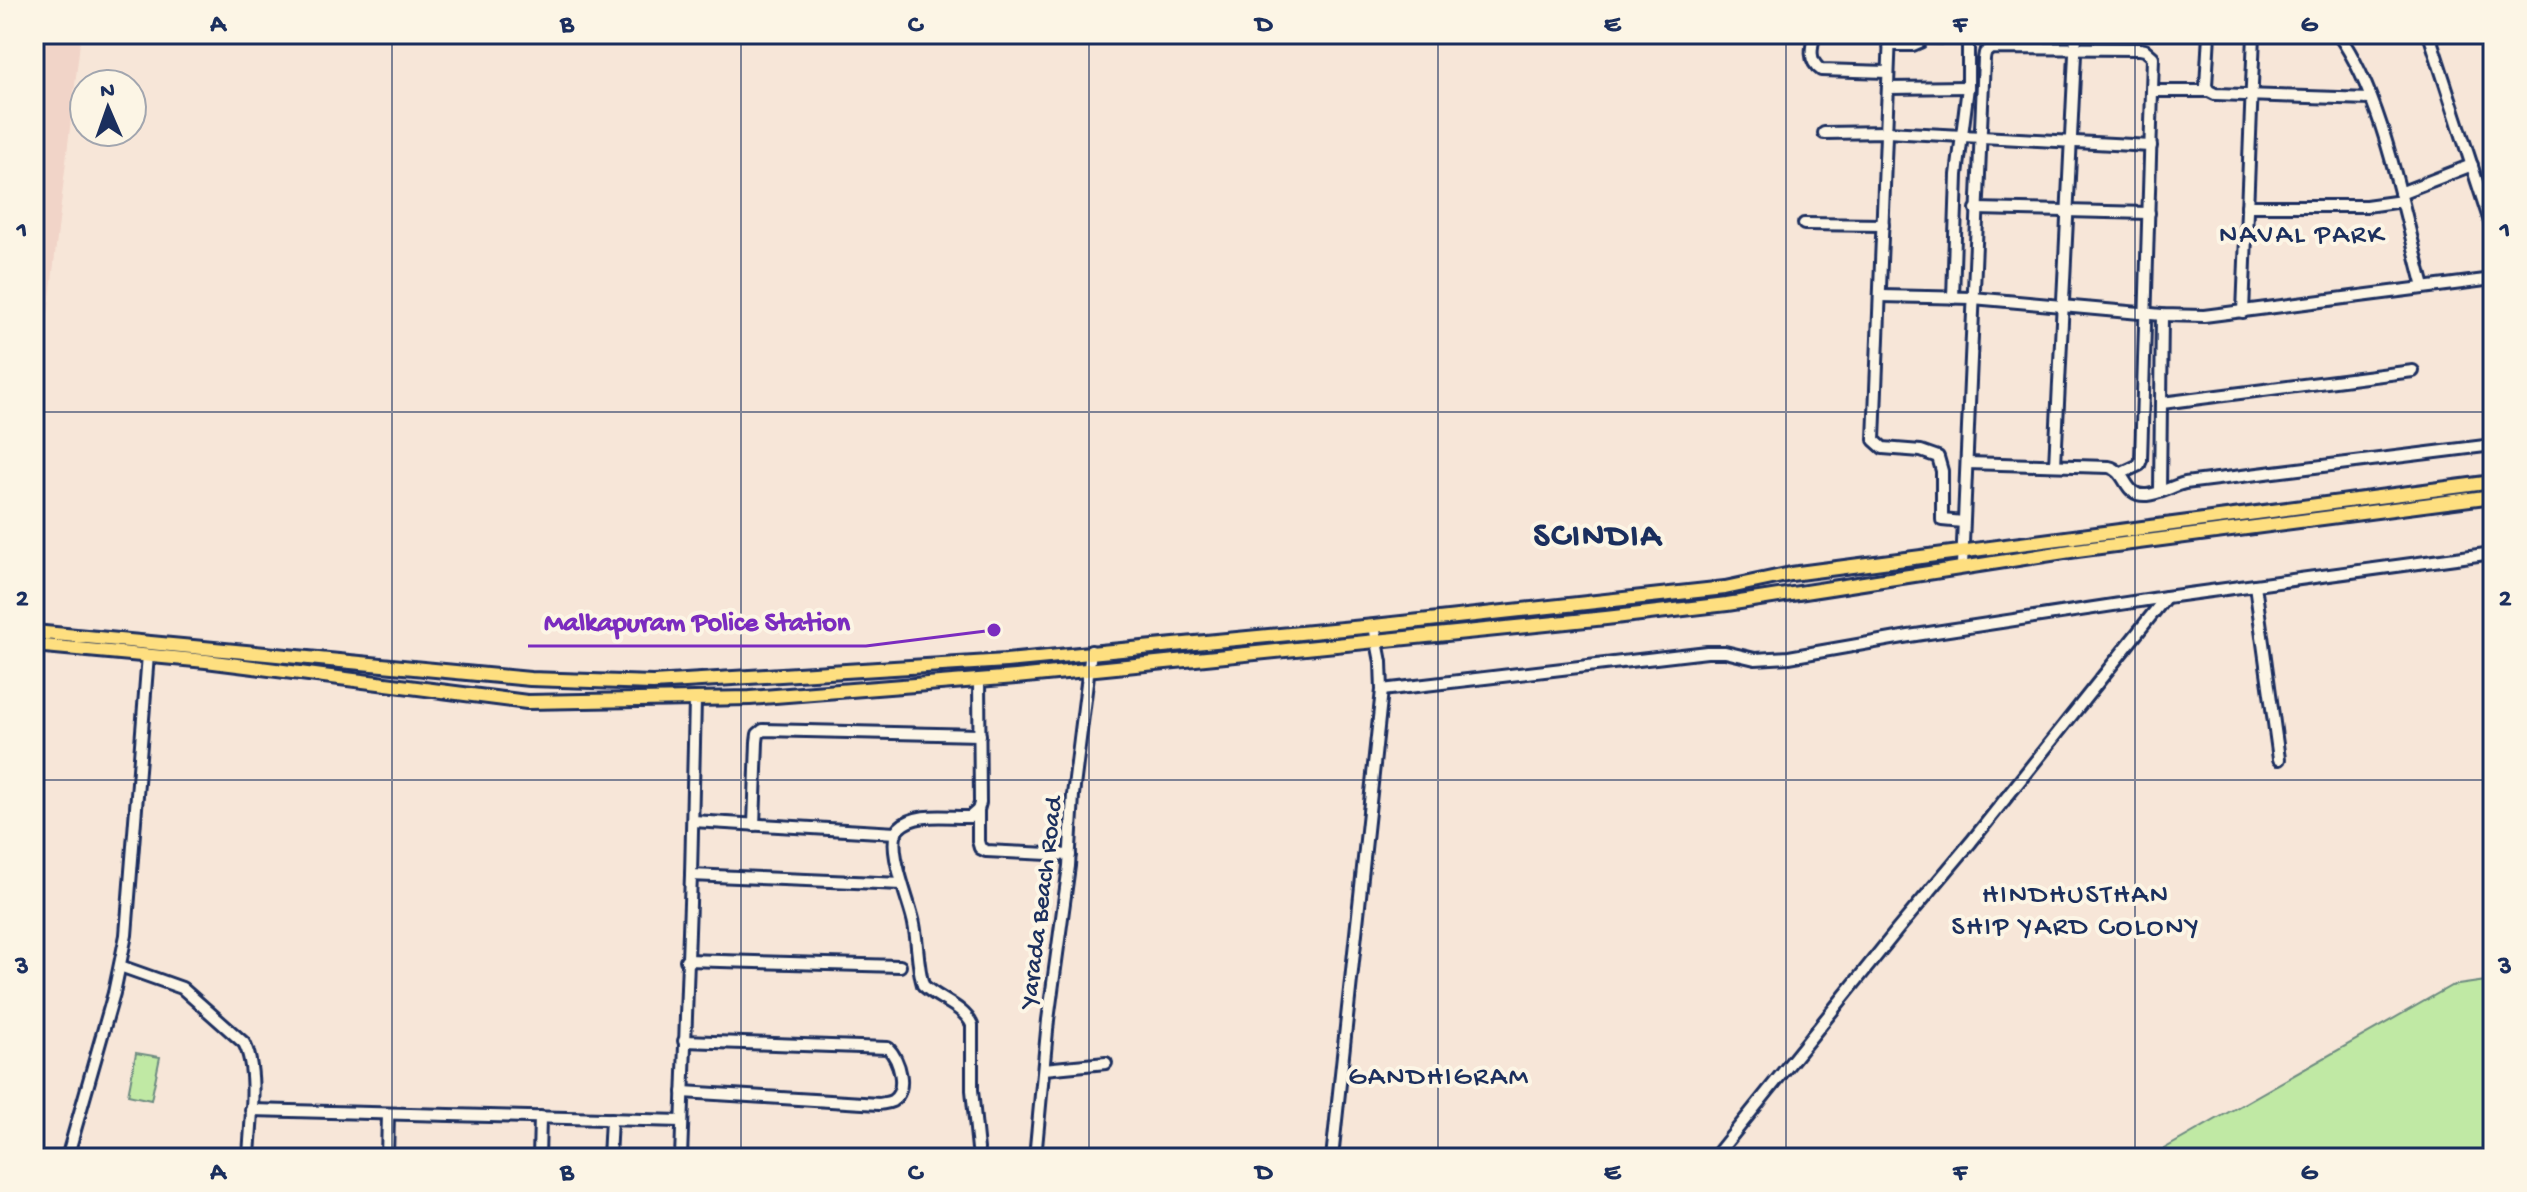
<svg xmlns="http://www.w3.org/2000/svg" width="2527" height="1192" font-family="'Gochi Hand',sans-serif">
<rect width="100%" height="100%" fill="#f7e6d8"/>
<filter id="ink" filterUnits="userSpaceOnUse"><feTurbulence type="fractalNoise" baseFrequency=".0125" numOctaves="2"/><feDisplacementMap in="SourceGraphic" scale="16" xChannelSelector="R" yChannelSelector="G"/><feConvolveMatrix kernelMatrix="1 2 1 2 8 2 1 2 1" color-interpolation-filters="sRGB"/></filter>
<g filter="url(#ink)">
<polygon fill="#f1d4c8" points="34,34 81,34 34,434"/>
<g fill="#c0e9a4" stroke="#6e8c81" stroke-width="2">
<polygon points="2493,980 2493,1158 2148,1158 2451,986"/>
<polygon points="136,1053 160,1057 151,1100 128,1095"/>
</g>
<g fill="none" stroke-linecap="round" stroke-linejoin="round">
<g stroke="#1b2f5e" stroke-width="16">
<g id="minor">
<path d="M1815 34C1811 47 1808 61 1821 70L1888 72"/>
<polyline points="1890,34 1874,440 1883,448 1921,451 1938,457 1942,471 1942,520 1963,522"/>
<polyline points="2209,34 2206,86 2209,91 2215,94 2370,99"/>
<path d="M2338 34C2384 98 2403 211 2424 287"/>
<polyline points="2429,34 2493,231"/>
<polyline points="1923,37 1968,38 1968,87 1957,175 1953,298"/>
<polyline points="1889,45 1913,45 1920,42 1922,34"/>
<polyline points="1888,88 1968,87"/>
<polyline points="2152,91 2209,91"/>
<polyline points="1824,133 1887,132 2151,146"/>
<polyline points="2400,193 2472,165"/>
<polyline points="2247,206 2366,206 2402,201"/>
<polyline points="1976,209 2149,213"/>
<polyline points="1804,224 1883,225"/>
<polyline points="1881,296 1973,298 2162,315 2204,316 2493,279"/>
<polyline points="2243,312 2254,34"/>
<polyline points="2162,403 2413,371"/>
<path d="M1967 463 2109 467C2128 471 2123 497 2147 495 2159 494 2173 486 2185 483L2493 445"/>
<polyline points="2055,465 2076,34"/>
<polyline points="2160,490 2162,315"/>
<polyline points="1962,566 1984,59 1985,53 1991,48 2140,49 2145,50 2153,57 2141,460 2139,465 2122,473"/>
<polyline points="2255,585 2279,759"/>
<polyline points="1382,690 1707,652 1725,652 1755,659 1789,657 1909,636 2166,597 2493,553"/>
<polyline points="978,810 978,841 980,848 986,851 1070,855"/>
<polyline points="693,821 896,833"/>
<polyline points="754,825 757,742 758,734 763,730 980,735"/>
<polyline points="691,875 695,700"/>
<polyline points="686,960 900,966"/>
<path d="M120 966 182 988 244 1043C259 1071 250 1126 249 1158"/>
<polyline points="1044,1069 1106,1063"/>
<path d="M683 1092 879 1104C884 1103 888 1103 892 1101 909 1090 899 1059 888 1048L684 1041"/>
<polyline points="251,1110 682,1121"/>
<path d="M978 1149 972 1090V1025C964 1006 937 999 923 985 917 965 918 944 914 924 911 905 884 844 899 828 916 811 949 818 970 817L978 810 980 803 979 680"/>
<polyline points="67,1158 114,993 126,935 148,655"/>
<polyline points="387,1158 388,1114"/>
<polyline points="539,1158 540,1117"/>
<polyline points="609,1158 611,1119"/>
<polyline points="681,1158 691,875 902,884"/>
<polyline points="1035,1158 1048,1020 1069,866 1073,795 1091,651"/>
<polyline points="1332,1158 1382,690 1381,662 1374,626"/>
<polyline points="1714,1158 1898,929 1971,842 2166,597"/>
</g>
</g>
<g stroke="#1b2f5e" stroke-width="18">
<g id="major">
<polyline points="34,632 530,679 653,683 1006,661 1374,626 1725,588 1791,574 2493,482"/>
<polyline points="34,645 206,661 527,702 750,698 1016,677 1606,618 1727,604 2077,550 2493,496"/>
</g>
</g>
<use href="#minor" stroke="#fcf5e5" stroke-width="10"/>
<use href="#major" stroke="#fedf80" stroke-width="12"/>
</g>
</g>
<path fill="none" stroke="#1b2f5e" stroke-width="2" stroke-opacity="0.55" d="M392 34V1158M741 34V1158M1089 34V1158M1438 34V1158M1786 34V1158M2135 34V1158M34 412H2493M34 780H2493"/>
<g text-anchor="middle" stroke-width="8" stroke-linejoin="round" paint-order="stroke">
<g font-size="26" fill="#1b2f5e" stroke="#fcf5e5">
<text transform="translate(1039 902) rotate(-83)" y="9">Yarada Beach Road</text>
</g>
<g font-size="28" letter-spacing="2" fill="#1b2f5e" stroke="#fcf5e5">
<text x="2302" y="242">NAVAL PARK</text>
<text x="2076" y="902">HINDHUSTHAN<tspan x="2076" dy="32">SHIP YARD COLONY</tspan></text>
<text x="1439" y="1084">GANDHIGRAM</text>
</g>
<g font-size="34" font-weight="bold" letter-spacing="2" fill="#1b2f5e" stroke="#fcf5e5">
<text x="1598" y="544">SCINDIA</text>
</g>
</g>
<path fill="none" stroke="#7b2cbf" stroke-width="3" d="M994 630L866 646H528"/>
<circle fill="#7b2cbf" stroke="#fcf5e5" stroke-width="3" cx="994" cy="630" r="8"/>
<g font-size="28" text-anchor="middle" font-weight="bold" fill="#7b2cbf" stroke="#fcf5e5" stroke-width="8" stroke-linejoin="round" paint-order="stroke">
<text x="697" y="630">Malkapuram Police Station</text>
</g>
<rect width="2527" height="1192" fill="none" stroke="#fcf5e5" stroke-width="88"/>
<g transform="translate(108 108) rotate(358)"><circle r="38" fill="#fcf5e5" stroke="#a2a6af" stroke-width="2"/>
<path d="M0-6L14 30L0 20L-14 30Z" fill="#1b2f5e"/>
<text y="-12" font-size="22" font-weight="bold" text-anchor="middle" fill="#1b2f5e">N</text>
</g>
<rect x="44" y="44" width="2439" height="1104" fill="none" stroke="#1b2f5e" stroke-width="3"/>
<g font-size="26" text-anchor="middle" font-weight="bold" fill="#1b2f5e">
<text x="218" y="31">A</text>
<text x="567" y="31">B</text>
<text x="915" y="31">C</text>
<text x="1264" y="31">D</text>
<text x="1612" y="31">E</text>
<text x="1960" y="31">F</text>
<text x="2309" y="31">G</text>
<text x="22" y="237">1</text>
<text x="2505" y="237">1</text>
<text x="22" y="605">2</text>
<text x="2505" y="605">2</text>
<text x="22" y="973">3</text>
<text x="2505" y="973">3</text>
<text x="218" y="1179">A</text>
<text x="567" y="1179">B</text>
<text x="915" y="1179">C</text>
<text x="1264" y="1179">D</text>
<text x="1612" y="1179">E</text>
<text x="1960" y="1179">F</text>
<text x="2309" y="1179">G</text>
</g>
</svg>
